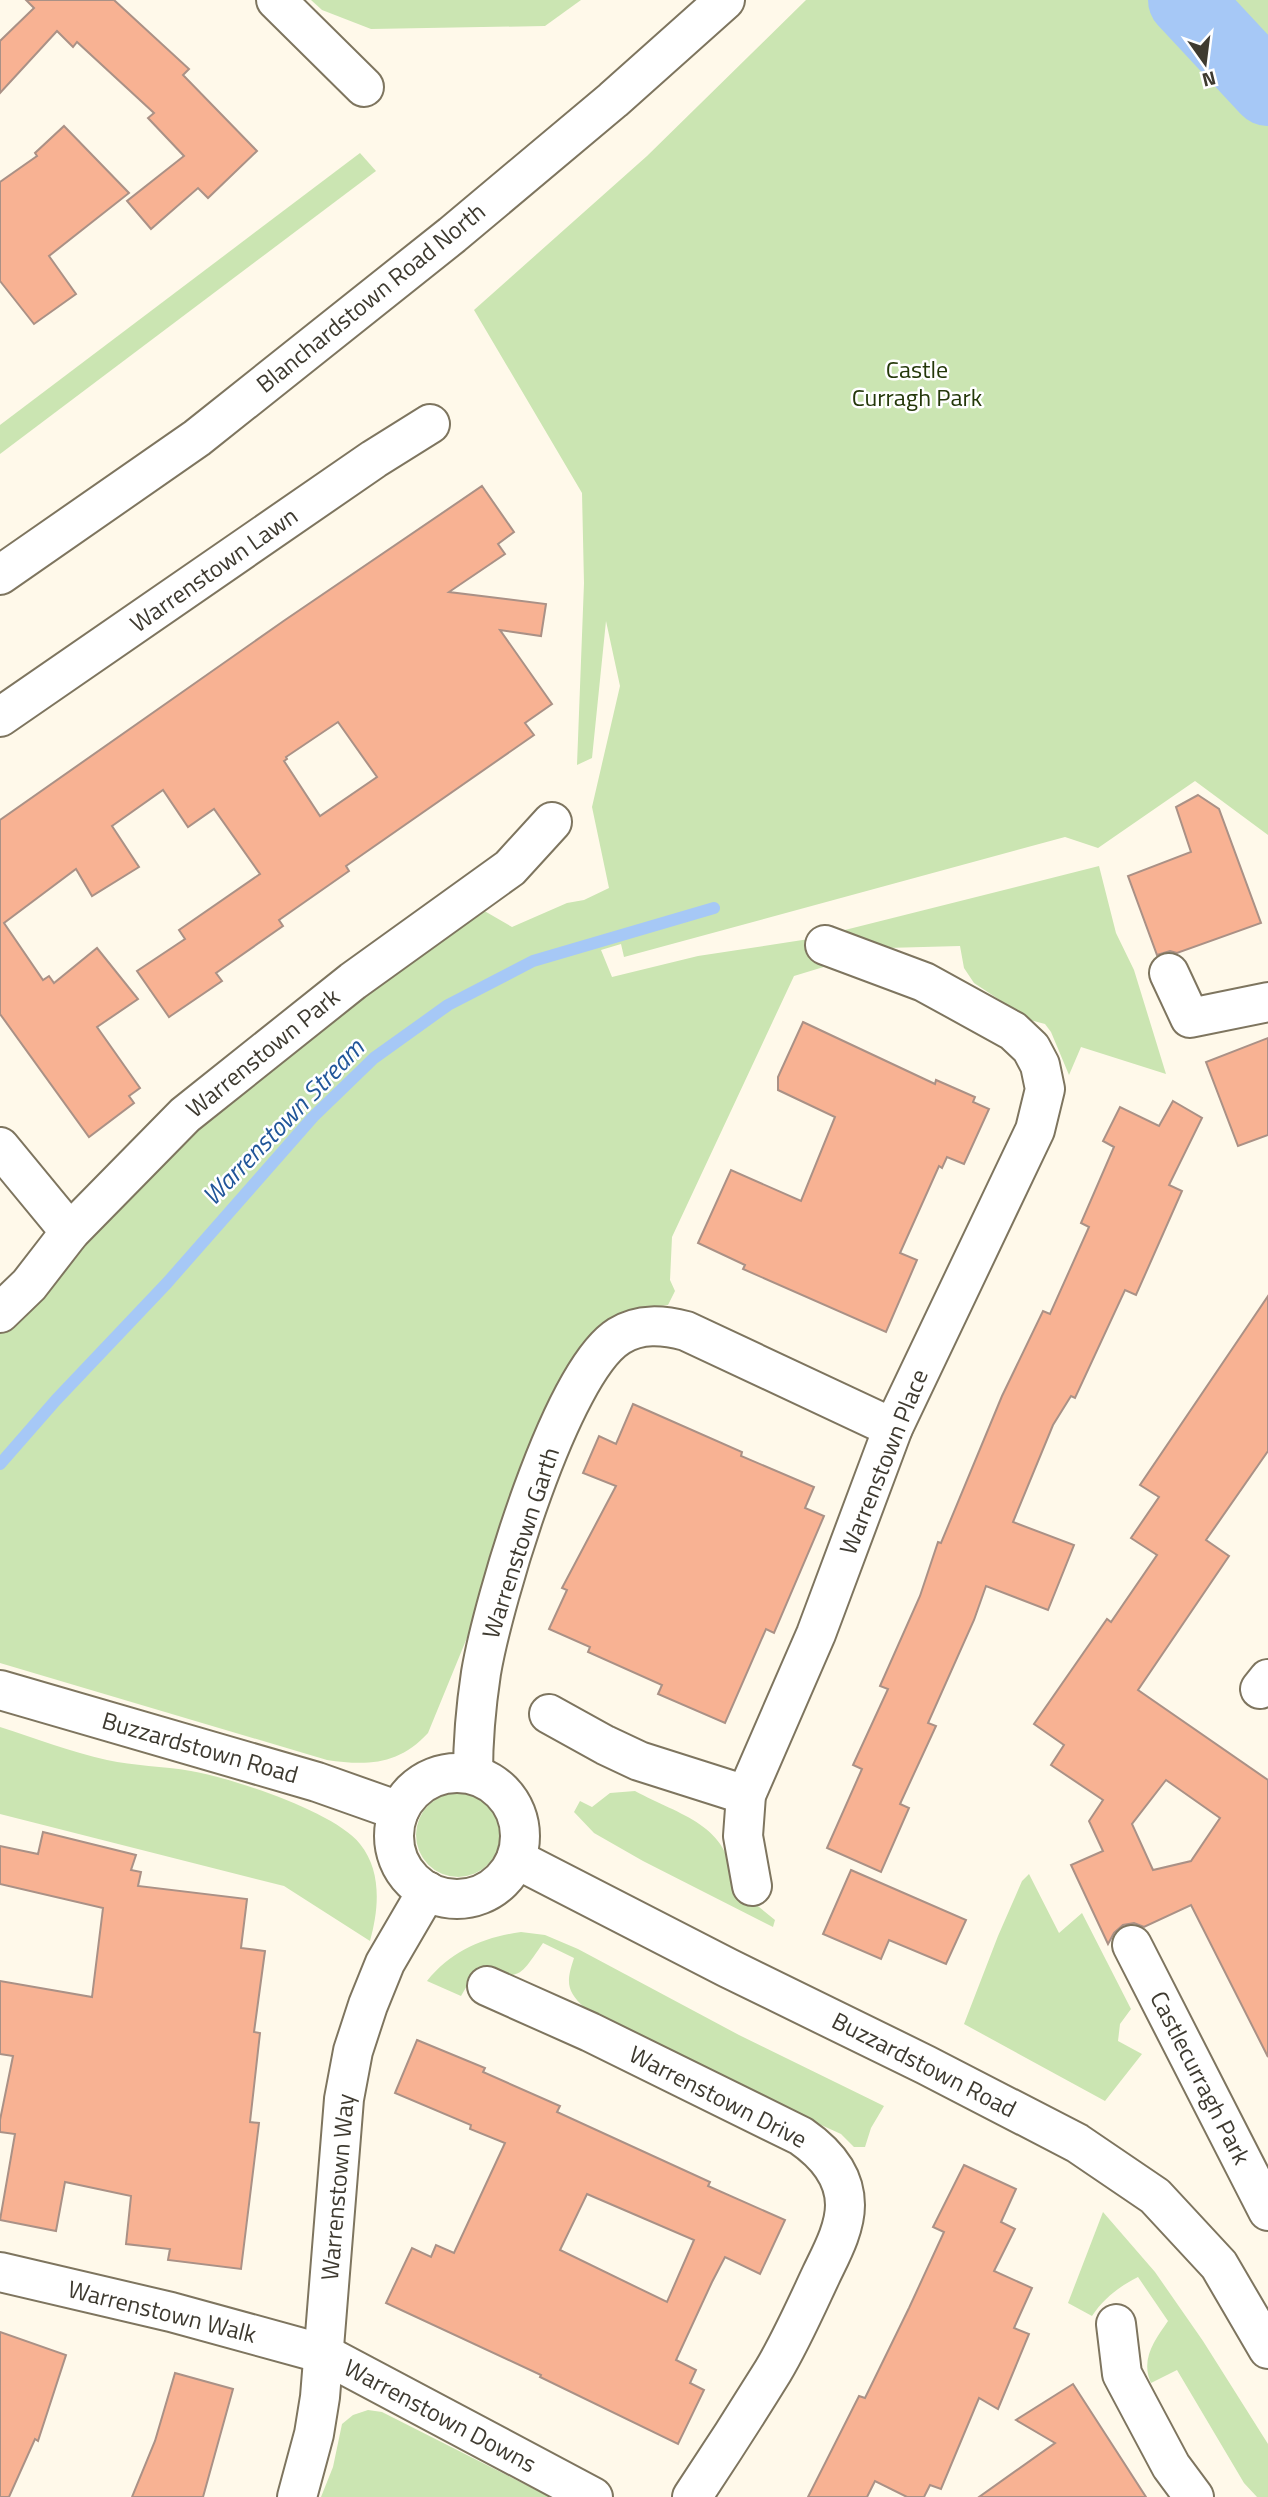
<svg xmlns="http://www.w3.org/2000/svg" width="1268" height="2497" font-family="'Titillium Web',sans-serif">
<rect width="100%" height="100%" fill="#fff9ea"/>
<g fill="#cbe5b2">
<polygon points="311,0 581,0 545,26 371,29 322,10"/>
<path d="M806 0H1268V835L1195 781 1098 848 1065 837 624 957 621 944 601 950 612 977 698 956 809 939 1099 866 1116 933 1134 970 1166 1074 1081 1047 1069 1075 1051 1032 1045 1024 1030 1020 974 983 964 968 960 946 886 948 794 976 672 1237 670 1280 675 1291 668 1305C625 1310 605 1316 579 1352L499 1549 471 1628 428 1733C399 1765 367 1766 327 1760L0 1663V1331L70 1263 162 1157 209 1112 481 909 512 927 567 903 584 900 609 888 592 807 620 686 606 621 592 758 577 765 584 583 582 493 474 310 647 156Z"/>
<polygon points="360,153 376,171 0,454 0,425"/>
<path d="M0 1727C35 1738 71 1752 107 1760 134 1766 163 1766 191 1771 232 1778 335 1812 360 1844 382 1871 379 1909 370 1941L284 1886 0 1814Z"/>
<path d="M635 1791C679 1815 732 1825 732 1885L775 1920 773 1927 643 1861 594 1833 574 1812 580 1801 592 1807 610 1793Z"/>
<circle cx="458" cy="1835" r="42"/>
<polygon points="1029,1874 1059,1933 1082,1913 1131,2009 1120,2024 1118,2041 1142,2054 1105,2101 964,2024 998,1936 1022,1881"/>
<path d="M521 1932 545 1935 578 1949 739 2035 884 2106 871 2128 865 2147H854L841 2134 744 2090 585 2008C566 1991 566 1982 574 1958L543 1943C520 1976 520 1983 478 1967L461 1996 427 1981C451 1951 484 1937 521 1932Z"/>
<path d="M1103 2212 1155 2272 1203 2341 1268 2444V2497H1257L1244 2483 1177 2370 1151 2383C1140 2359 1155 2340 1168 2321L1138 2277C1120 2286 1104 2298 1092 2316L1068 2303Z"/>
<polygon points="368,2410 382,2412 550,2497 321,2497 333,2467 342,2424 353,2415"/>
</g>
<g fill="none" stroke-linecap="round" stroke-linejoin="round">
<polyline stroke="#a6c8f6" stroke-width="12" points="0,1464 56,1400 167,1283 313,1117 374,1058 448,1005 533,961 714,908"/>
<polyline stroke="#a6c8f6" stroke-width="74" points="1185,0 1268,89"/>
</g>
<g fill="#f8b293" stroke="#aa9186" stroke-width="2" fill-rule="evenodd">
<polygon points="26,0 114,0 189,69 183,75 257,151 208,198 198,188 151,229 127,201 184,156 148,118 154,113 77,42 73,47 57,31 0,93 0,41 34,8"/>
<polygon points="64,126 129,193 49,256 76,294 34,324 0,281 0,182 37,156 35,153"/>
<path d="M482 486 514 532 498 544 505 554 449 592 546 604 541 636 500 630 552 704 525 723 534 735 346 866 349 871 279 920 283 926 216 973 222 981 169 1017 137 971 185 939 179 930 260 874 214 809 188 827 163 790 112 826 139 867 92 896 76 869 4 923 43 980 49 976 54 983 97 948 138 999 97 1027 140 1088 129 1096 134 1103 89 1137 0 1014V820L285 620ZM338 722 377 777 320 816 284 761 287 759 286 757Z"/>
<polygon points="1198,795 1219,809 1261,923 1177,953 1170,951 1157,955 1128,876 1191,852 1176,807"/>
<polygon points="803,1022 935,1084 936,1080 975,1097 973,1102 989,1109 964,1164 947,1157 942,1168 939,1166 900,1253 917,1260 886,1332 743,1269 745,1265 698,1243 731,1170 801,1201 835,1117 778,1090 778,1077"/>
<polygon points="1268,1038 1268,1135 1238,1146 1206,1062"/>
<polygon points="1173,1101 1202,1118 1169,1185 1182,1191 1136,1295 1125,1290 1075,1398 1071,1396 1053,1425 1013,1522 1074,1545 1048,1610 986,1586 974,1620 928,1723 936,1726 900,1804 909,1808 881,1872 827,1848 862,1769 853,1765 888,1689 880,1686 920,1596 938,1542 941,1543 1002,1396 1043,1311 1050,1314 1089,1227 1081,1223 1114,1147 1103,1141 1120,1107 1159,1126"/>
<path d="M1268 1296V1451L1206 1540 1229 1556 1138 1690 1268 1780V2057L1191 1905 1144 1927 1134 1923 1123 1925 1114 1933 1108 1944 1071 1865 1103 1851 1089 1821 1103 1800 1051 1765 1064 1745 1034 1724 1107 1619 1111 1622 1157 1555 1131 1538 1159 1497 1140 1485ZM1166 1780 1220 1818 1191 1861 1153 1870 1132 1824Z"/>
<polygon points="633,1404 742,1452 741,1456 814,1487 805,1508 824,1516 774,1633 766,1629 725,1723 658,1694 662,1685 588,1652 590,1647 549,1629 567,1590 562,1588 616,1486 583,1473 599,1436 616,1444"/>
<polygon points="43,1832 136,1855 131,1870 141,1872 138,1886 247,1899 241,1948 265,1951 254,2032 260,2033 250,2122 259,2123 241,2269 168,2260 170,2249 126,2244 131,2196 65,2182 56,2231 0,2220 15,2134 0,2132 0,2120 13,2056 0,2054 0,1981 92,1997 103,1908 0,1884 0,1846 38,1854"/>
<polygon points="851,1870 966,1920 946,1964 889,1940 881,1959 823,1934"/>
<path d="M417 2040 485 2068 483 2072 560 2106 557 2112 710 2182 708 2186 785 2220 760 2274 725 2257 712 2282 676 2360 696 2370 690 2383 704 2390 678 2444 540 2377 541 2375 386 2303 412 2248 431 2257 436 2245 454 2253 505 2143 470 2129 471 2125 395 2093ZM587 2194 694 2240 667 2302 560 2250Z"/>
<polygon points="964,2165 1016,2189 1001,2222 1015,2229 994,2271 1032,2288 1014,2328 1029,2334 998,2409 979,2398 941,2489 930,2485 924,2497 907,2497 875,2481 867,2497 808,2497 859,2396 865,2398 909,2308 944,2232 933,2227"/>
<polygon points="0,2332 66,2355 38,2441 35,2439 9,2497 0,2497"/>
<polygon points="175,2373 233,2389 203,2497 132,2497 155,2441"/>
<polygon points="1073,2384 1146,2497 979,2497 1055,2443 1016,2420"/>
</g>
<g fill="none" stroke-linecap="round" stroke-linejoin="round">
<g stroke="#7e755f" stroke-width="42">
<g id="minor">
<polyline points="276,0 364,87"/>
<polyline points="0,717 374,459 430,424"/>
<polyline points="1169,973 1190,1018 1268,1002"/>
<polyline points="0,1147 70,1232"/>
<polyline points="0,1313 29,1285 70,1232 185,1115 353,981 510,868 552,822"/>
<polyline points="1260,1689 1268,1679"/>
<polyline points="0,1690 317,1782 399,1811"/>
<polyline points="549,1714 605,1745 639,1761 746,1795"/>
<circle cx="457" cy="1836" r="63"/>
<path d="M473 1774C473 1740 476 1706 481 1673 493 1602 560 1373 619 1336 640 1323 663 1325 686 1331L893 1428"/>
<polyline points="516,1859 728,1968 926,2065 1077,2143 1155,2196 1219,2265 1268,2349"/>
<polyline points="752,1886 743,1836 746,1795 816,1634 893,1428 1035,1130 1045,1089 1040,1065 1031,1048 1013,1031 924,982 825,945"/>
<polyline points="1132,1945 1268,2211"/>
<path d="M487 1986 590 2032 801 2136C824 2152 845 2174 845 2205 845 2229 831 2254 821 2275 806 2307 791 2341 773 2371 747 2413 720 2455 692 2497"/>
<polyline points="0,2272 171,2312 324,2354 593,2497"/>
<polyline points="1116,2324 1122,2374 1171,2466 1194,2497"/>
<polyline points="297,2497 314,2434 320,2397 344,2099 353,2051 368,2005 385,1963 427,1891"/>
</g>
</g>
<g stroke="#7e755f" stroke-width="42">
<polyline id="major" points="0,575 197,438 452,235 613,100 725,0"/>
</g>
<use href="#minor" stroke="#fff" stroke-width="38"/>
<use href="#major" stroke="#fff" stroke-width="38"/>
</g>
<g text-anchor="middle" stroke-width="5" stroke-linejoin="round" paint-order="stroke">
<g font-size="24" fill="#3e3a30" stroke="#fff">
<text transform="translate(371 298) rotate(-39)" y="8">Blanchardstown Road North</text>
<text transform="translate(214 570) rotate(-35)" y="8">Warrenstown Lawn</text>
<text transform="translate(263 1053) rotate(-39)" y="8">Warrenstown Park</text>
<text transform="translate(884 1462) rotate(-68)" y="8">Warrenstown Place</text>
<text transform="translate(521 1543) rotate(-72)" y="8">Warrenstown Garth</text>
<text transform="translate(200 1748) rotate(16)" y="8">Buzzardstown Road</text>
<text transform="translate(924 2065) rotate(27)" y="8">Buzzardstown Road</text>
<text transform="translate(1200 2078) rotate(63)" y="8">Castlecurragh Park</text>
<text transform="translate(718 2097) rotate(27)" y="8">Warrenstown Drive</text>
<text transform="translate(338 2187) rotate(-85)" y="8">Warrenstown Way</text>
<text transform="translate(162 2312) rotate(14)" y="8">Warrenstown Walk</text>
<text transform="translate(440 2416) rotate(28)" y="8">Warrenstown Downs</text>
</g>
<g font-size="24" fill="#24380a" stroke="#fff">
<text x="917" y="378">Castle<tspan x="917" dy="28">Curragh Park</tspan></text>
</g>
<g font-size="26" font-style="italic" fill="#215699" stroke="#fff">
<text transform="translate(283 1122) rotate(-46)" y="9">Warrenstown Stream</text>
</g>
</g>
<g transform="translate(1205 63) rotate(166)" stroke="#ffffff" stroke-width="5" paint-order="stroke">
<path d="M0-5L12 26L0 18L-12 26Z" fill="#3e3a30"/>
<text y="-10" font-size="19" font-weight="bold" text-anchor="middle" fill="#3e3a30">N</text>
</g>
</svg>
